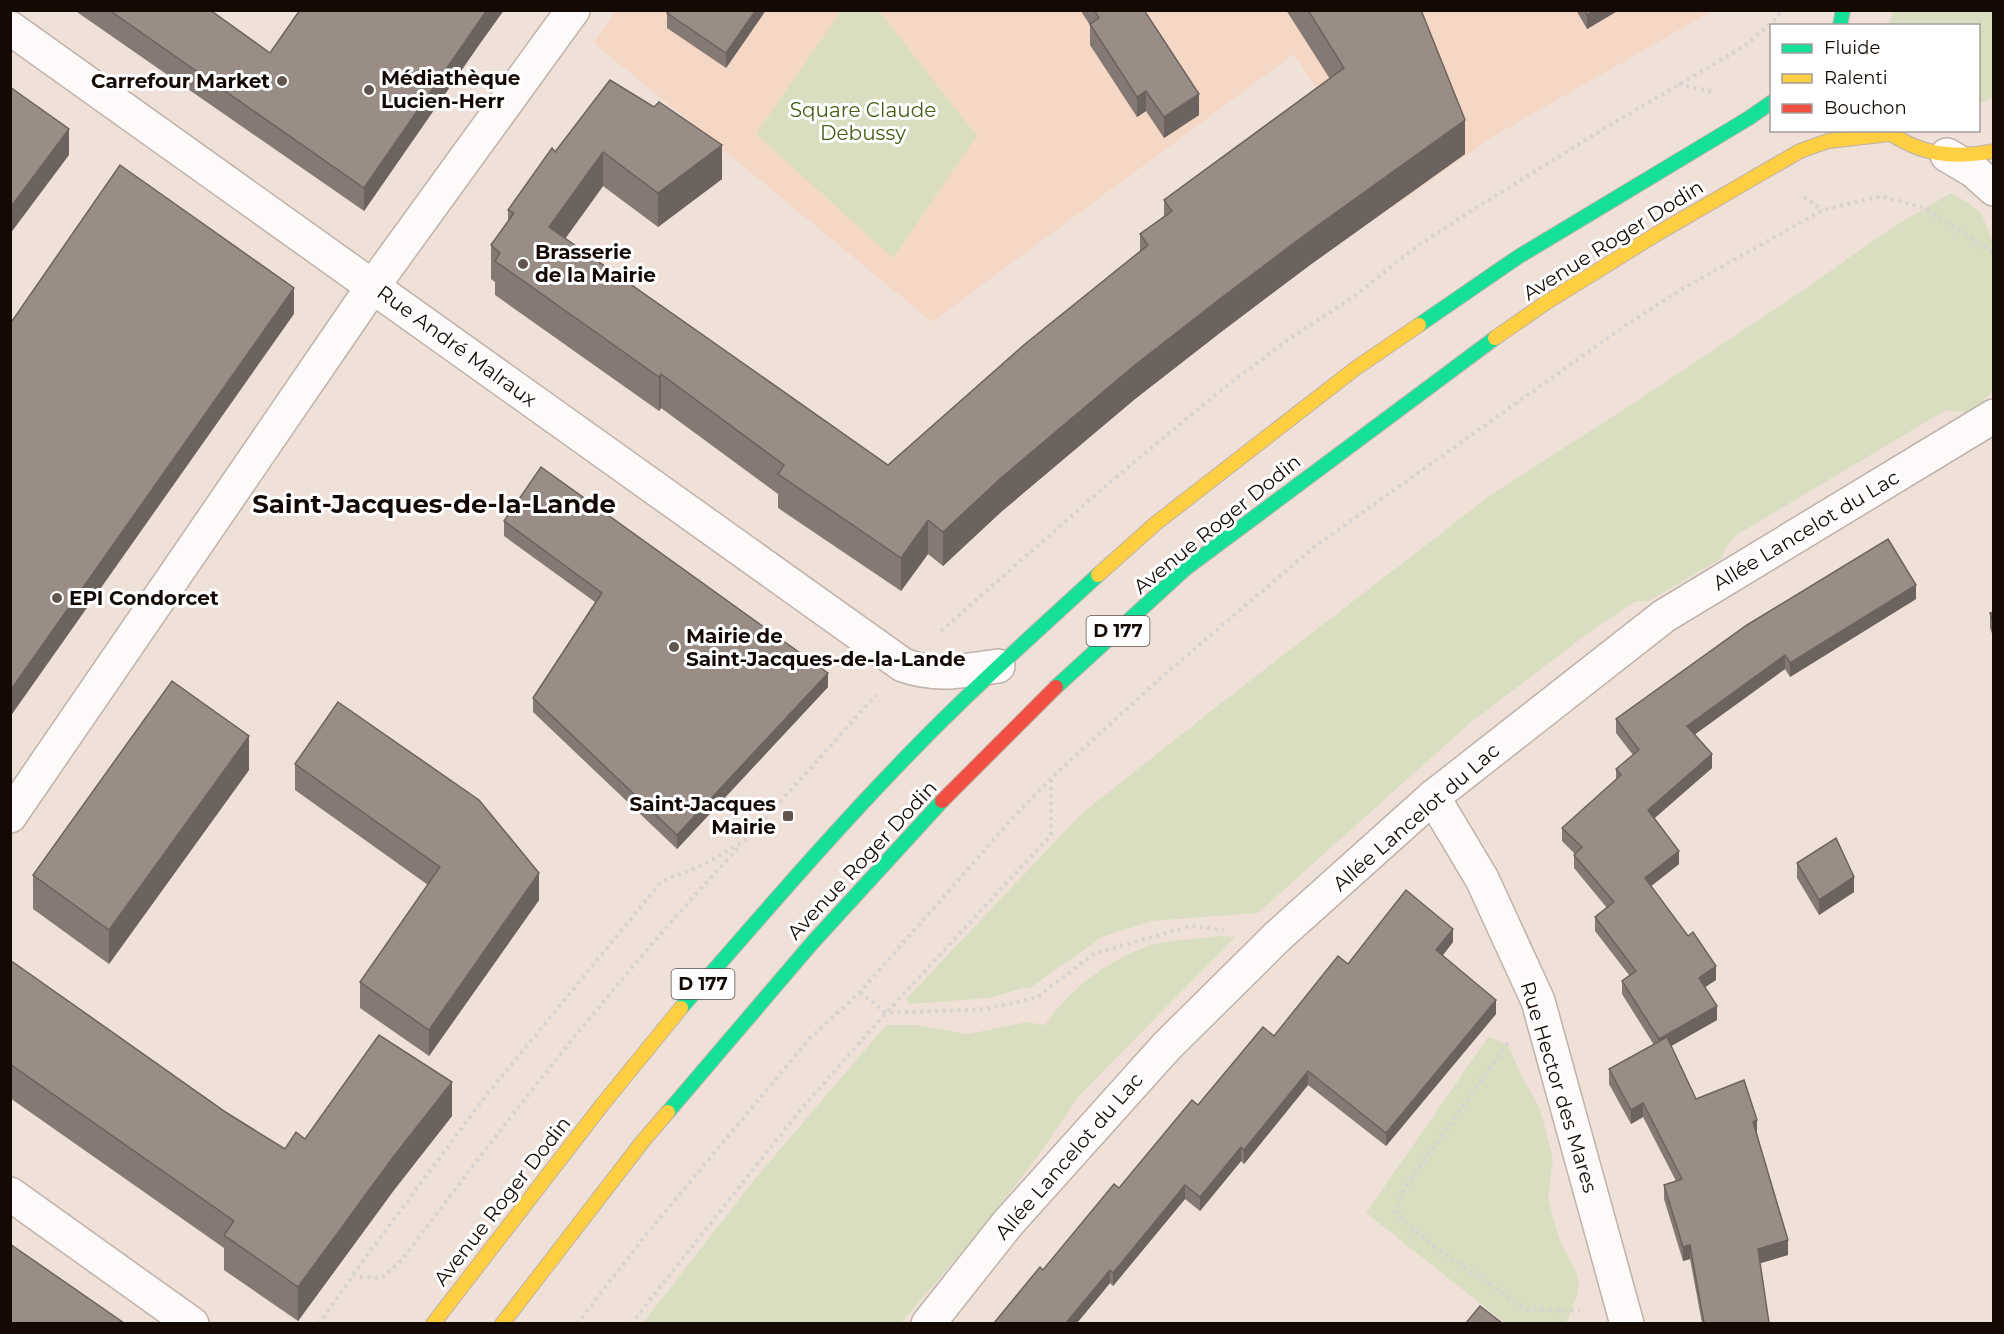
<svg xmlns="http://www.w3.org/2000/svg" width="2004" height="1334" font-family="Montserrat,sans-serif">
<rect width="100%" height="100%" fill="#f0e1d8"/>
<polygon fill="#f5d7c5" points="616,10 1712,11 1492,137 1393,207 1294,54 932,322 594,43"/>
<g fill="#dadec1">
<polygon points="879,11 977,136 893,258 756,134 841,11"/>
<polygon points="1893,11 1993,11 1993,97 1979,104 1978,26 1889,25"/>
<polygon points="1951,193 1967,202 1981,213 1993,241 1993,391 1972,413 1946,410 1735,536 1725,549 1722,558 1649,601 1636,601 1591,631 1469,724 1258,913 1152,921 1102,937 1030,988 1023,988 990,998 910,1004 906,999 1081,814 1225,700 1492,494 1635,402 1799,293 1890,229"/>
<path d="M1219 936 1235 937 1079 1096C1026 1178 964 1250 901 1323L642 1324 754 1180 886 1025H917L968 1034 1027 1022 1045 1025C1068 991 1106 961 1146 947 1163 940 1200 939 1219 936Z"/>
<polygon points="1488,1037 1502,1042 1510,1048 1520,1073 1538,1105 1544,1123 1553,1159 1548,1199 1561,1244 1576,1271 1579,1285 1577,1296 1566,1323 1505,1323 1366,1213"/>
</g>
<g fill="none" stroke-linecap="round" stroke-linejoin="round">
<g stroke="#bfb2aa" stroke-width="36">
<g id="street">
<path d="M10 28 903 665C937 677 963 671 998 666"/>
<polyline points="1947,155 1974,171 1994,189"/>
<polyline points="1433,797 1482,879 1538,1001 1627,1324"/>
<polyline points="10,816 373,286 573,10"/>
<polyline points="10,1194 192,1324"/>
<polyline points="928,1324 1008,1223 1166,1047 1278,936 1433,797 1664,616 1994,416"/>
</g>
</g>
<g stroke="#bfb2aa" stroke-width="16">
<g id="fast">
<polyline points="1840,26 1843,10"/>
<polyline points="1419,325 1518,257 1749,118 1772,102"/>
<polyline points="1056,687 1185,569 1495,338"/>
<path d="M681 1008C757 921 832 833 912 751 972 689 1035 633 1098 575"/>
<polyline points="668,1112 813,942 942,801"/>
</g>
</g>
<g stroke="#bfb2aa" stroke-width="16">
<g id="slow">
<path d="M1886 130C1919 155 1954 159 1994 151"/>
<polyline points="1495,338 1547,302 1660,232 1800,151 1828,141 1890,134"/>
<polyline points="1098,575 1155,524 1356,368 1419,325"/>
<polyline points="433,1324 602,1105 681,1008"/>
<polyline points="502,1324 643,1141 668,1112"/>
</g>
</g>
<g stroke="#bfb2aa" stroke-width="16">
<polyline id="jam" points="942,801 1056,687"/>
</g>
<g stroke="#d7d3d0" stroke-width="4" stroke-dasharray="3 4.5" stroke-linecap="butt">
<polyline points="1679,84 1712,92"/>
<polyline points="1804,197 1823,210"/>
<polyline points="941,631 1110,482 1225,387 1286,341 1353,297 1416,247 1474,209 1610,125 1743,47 1776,19 1782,10"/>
<polyline points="860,992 886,1013 985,1009 1036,998 1095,953 1191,926 1224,930"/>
<polyline points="1508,1043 1404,1189 1395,1213 1436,1248 1526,1309 1580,1311"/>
<path d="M353 1274 359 1277 381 1278 402 1260C509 1117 619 975 741 845"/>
<polyline points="319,1324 360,1265 484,1098 662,881 703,865 746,840 876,695"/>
<polyline points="577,1324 645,1236 810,1038 860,992 1010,821 1051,778 1164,675 1314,547 1626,325 1682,289 1823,210 1881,196 1924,208 1994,253"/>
<polyline points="631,1324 801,1109 886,1013 1051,835 1051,779"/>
</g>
<use href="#street" stroke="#fdfaf9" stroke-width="33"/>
<use href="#fast" stroke="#16e098" stroke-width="14"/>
<use href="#slow" stroke="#ffcf43" stroke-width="14"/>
<use href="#jam" stroke="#f24e42" stroke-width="14"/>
</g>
<g fill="#847973">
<polygon points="74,10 210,10 270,53 300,10 504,10 481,42 364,211"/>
<polygon points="670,10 766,10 726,68 667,28 667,13"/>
<polygon points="1082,10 1144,10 1199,115 1164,138 1146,111 1137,117 1090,45 1090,25 1082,13"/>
<polygon points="1286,10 1421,10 1465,154 1310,265 1221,332 1135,399 1001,512 943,566 928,554 901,591 778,508 778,494 661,408 659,411 495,295 495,282 491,279 491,245 508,222 508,210 555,152 610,80 722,179 658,227 603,186 565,239 888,465 1140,251 1140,234 1164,217 1164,200 1330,79"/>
<polygon points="1576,10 1619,10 1587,29"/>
<polygon points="504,521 828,687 677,849 533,712 533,698 595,602 504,536"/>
<polygon points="1916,599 1790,677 1785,669 1694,735 1712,768 1654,818 1679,864 1651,886 1716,980 1705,987 1717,1020 1671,1046 1696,1099 1757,1133 1788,1255 1760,1263 1769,1323 1702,1323 1690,1259 1683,1261 1664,1199 1664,1185 1676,1181 1643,1117 1631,1124 1609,1084 1609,1069 1654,1045 1622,994 1622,981 1629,975 1595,931 1595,917 1607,908 1574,868 1574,855 1575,854 1562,841 1562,828 1616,780 1616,769 1633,755 1616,733 1616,719"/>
<polygon points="1994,612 1994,639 1990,628 1990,613"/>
<polygon points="295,764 539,900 429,1056 360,1008 360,982 428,885 295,790"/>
<polygon points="249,770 109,964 33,909 33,875"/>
<polygon points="1797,863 1854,892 1819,915 1797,878"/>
<polygon points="1453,942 1442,956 1496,1014 1386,1146 1308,1085 1244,1164 1241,1161 1200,1211 1185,1199 1113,1286 1110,1283 1077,1323 994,1323 1119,1188 1198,1105 1274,1036 1348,964"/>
<polygon points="10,960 227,1113 285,1149 305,1139 452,1116 394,1190 298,1321 224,1270 224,1248 10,1098"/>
</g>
<g fill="#6c635e">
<polygon points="487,10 504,10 481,42 364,211 364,188"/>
<polygon points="756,10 766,10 726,68 726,53"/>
<polygon points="1594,10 1619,10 1587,29 1587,15"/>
<polygon points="1146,91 1146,111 1137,117 1137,97"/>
<polygon points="1199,94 1199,115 1164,138 1164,117"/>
<polygon points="1465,120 1465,154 1310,265 1221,332 1135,399 1001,512 943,566 943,532 1001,478 1135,365 1221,298 1310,231"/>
<polygon points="69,129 69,155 10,234 10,208"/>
<polygon points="722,145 722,179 658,227 658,193"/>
<polygon points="603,152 603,186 549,261 549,227"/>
<polygon points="294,288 294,314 10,717 10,691"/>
<polygon points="661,374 661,408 659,411 659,377"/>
<polygon points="928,520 928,554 901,591 901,558"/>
<polygon points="1916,585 1916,599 1790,677 1790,663"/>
<polygon points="1785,655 1785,669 1687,740 1687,726"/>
<polygon points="828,673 828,687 677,849 677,835"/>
<polygon points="249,736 249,770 109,964 109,930"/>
<polygon points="1712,754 1712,768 1648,824 1648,810"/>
<polygon points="1679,851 1679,864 1645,891 1645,878"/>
<polygon points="539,873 539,900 429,1056 429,1030"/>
<polygon points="1854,877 1854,892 1819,915 1819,900"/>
<polygon points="1453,929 1453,942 1436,964 1436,950"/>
<polygon points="1716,966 1716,980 1699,991 1699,978"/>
<polygon points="1496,1000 1496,1014 1386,1146 1386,1133"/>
<polygon points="1717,1006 1717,1020 1659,1053 1659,1039"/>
<polygon points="1308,1071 1308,1085 1244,1164 1244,1150"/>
<polygon points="452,1082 452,1116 394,1190 298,1321 298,1287 394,1156"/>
<polygon points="1643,1103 1643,1117 1631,1124 1631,1110"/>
<polygon points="1757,1120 1757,1135 1753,1122"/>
<polygon points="1241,1147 1241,1161 1200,1211 1200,1197"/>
<polygon points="1185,1185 1185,1199 1113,1286 1113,1273"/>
<polygon points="1788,1240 1788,1255 1758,1264 1758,1249"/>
<polygon points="1690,1245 1690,1259 1683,1261 1683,1247"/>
<polygon points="1110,1270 1110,1283 1077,1323 1066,1323"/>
</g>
<g fill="#9a8d86" stroke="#6c635e" stroke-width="1.5">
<polygon points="109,10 210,10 270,53 300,10 487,10 364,188"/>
<polygon points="670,10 756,10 726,53 667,13"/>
<polygon points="1094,10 1144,10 1199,94 1164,117 1146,91 1137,97 1090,24 1099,18"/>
<polygon points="1308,10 1421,10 1465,120 1310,231 1221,298 1135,365 1001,478 943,532 928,520 901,558 778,474 784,465 661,374 659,377 495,261 500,253 491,245 514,213 508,210 552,148 555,152 610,80 654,107 659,102 722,145 658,193 603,152 549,227 888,465 1025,344 1148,245 1140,234 1172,211 1164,200 1344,68"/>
<polygon points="1585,10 1594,10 1587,15"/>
<polygon points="10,87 69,129 10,208"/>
<polygon points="120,165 294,288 10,691 10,324"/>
<polygon points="541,467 828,673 677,835 533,698 602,593 504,521"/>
<polygon points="1888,539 1916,585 1790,663 1785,655 1687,726 1712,754 1648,810 1679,851 1645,878 1688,936 1693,932 1716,966 1699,978 1717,1006 1659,1039 1622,981 1636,971 1595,917 1614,902 1574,855 1582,847 1562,828 1621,775 1616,769 1639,750 1616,719 1747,625"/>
<polygon points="1994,612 1994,624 1990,613"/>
<polygon points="172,681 249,736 109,930 33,875"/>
<polygon points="338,702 479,800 539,873 429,1030 360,982 440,867 295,764"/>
<polygon points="1836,838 1854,877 1819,900 1797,863"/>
<polygon points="1406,890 1453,929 1436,950 1496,1000 1386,1133 1308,1071 1244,1150 1241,1147 1200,1197 1185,1185 1113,1273 1110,1270 1066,1323 994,1323 1040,1267 1043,1270 1114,1184 1119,1188 1192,1100 1198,1105 1263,1027 1274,1036 1338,956 1348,964"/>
<polygon points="10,960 227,1113 285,1149 296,1132 305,1139 379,1035 452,1082 394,1156 298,1287 224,1235 234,1221 10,1064"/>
<polygon points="1667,1037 1696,1099 1744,1080 1757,1120 1753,1122 1788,1240 1758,1249 1769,1323 1704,1323 1690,1245 1683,1247 1664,1185 1682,1179 1643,1103 1631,1110 1609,1069"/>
<polygon points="10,1244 124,1323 10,1323"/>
<polygon points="1480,1306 1502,1323 1466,1323"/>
</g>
<g fill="#62554e" stroke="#fff" stroke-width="2">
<circle cx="282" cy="81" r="6"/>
<circle cx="369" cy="90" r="6"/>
<circle cx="523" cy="264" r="6"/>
<circle cx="57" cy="598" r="6"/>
<circle cx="674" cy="647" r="6"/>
<rect x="782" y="810" width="12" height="12" rx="3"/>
</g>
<g text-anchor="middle" stroke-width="6" stroke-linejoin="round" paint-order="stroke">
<g fill="#fff" stroke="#5b534f" stroke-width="1.5">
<rect x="1086.5" y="616" width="63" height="30" rx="4.5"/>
<rect x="671.5" y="969" width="63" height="30" rx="4.5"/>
</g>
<g font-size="18" font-weight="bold" fill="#150904">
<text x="1118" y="637">D 177</text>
<text x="703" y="990">D 177</text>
</g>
<g font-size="20" font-weight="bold" fill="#150904" stroke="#fff" text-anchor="start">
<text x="381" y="85">Médiathèque<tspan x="381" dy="23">Lucien-Herr</tspan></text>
<text x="270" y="88" text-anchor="end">Carrefour Market</text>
<text x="535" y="259">Brasserie<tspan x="535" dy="23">de la Mairie</tspan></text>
<text x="69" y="605">EPI Condorcet</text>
<text x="686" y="643">Mairie de<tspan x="686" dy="23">Saint-Jacques-de-la-Lande</tspan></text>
<text x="776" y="811" text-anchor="end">Saint-Jacques<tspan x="776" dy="23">Mairie</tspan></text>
</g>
<g font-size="20" fill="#455e15" stroke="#fff">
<text x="863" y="117">Square Claude<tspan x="863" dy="23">Debussy</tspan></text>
</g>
<g font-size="20" fill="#150904" stroke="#fff">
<text transform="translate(1613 240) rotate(-32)" y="7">Avenue Roger Dodin</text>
<text transform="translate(457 346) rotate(36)" y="7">Rue André Malraux</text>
<text transform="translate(1217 524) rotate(-39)" y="7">Avenue Roger Dodin</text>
<text transform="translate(1806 530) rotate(-31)" y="7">Allée Lancelot du Lac</text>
<text transform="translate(1416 817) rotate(-41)" y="7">Allée Lancelot du Lac</text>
<text transform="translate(862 860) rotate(-47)" y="7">Avenue Roger Dodin</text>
<text transform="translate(1559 1087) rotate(73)" y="7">Rue Hector des Mares</text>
<text transform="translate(1069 1156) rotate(-49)" y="7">Allée Lancelot du Lac</text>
<text transform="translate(502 1201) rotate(-52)" y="7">Avenue Roger Dodin</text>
</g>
<g font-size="26" font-weight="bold" fill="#150904" stroke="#fff">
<text x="434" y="513">Saint-Jacques-de-la-Lande</text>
</g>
</g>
<rect width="2004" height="1334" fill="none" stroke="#150904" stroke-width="24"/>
<rect x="1770" y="24" width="210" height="108" fill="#ffffff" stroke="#a19d9b" stroke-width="1.5"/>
<rect x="1782" y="44" width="30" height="9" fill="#16e098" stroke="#a19d9b" stroke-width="1.5"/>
<text x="1824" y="54" font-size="18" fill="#150904">Fluide</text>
<rect x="1782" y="74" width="30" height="9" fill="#ffcf43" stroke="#a19d9b" stroke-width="1.5"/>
<text x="1824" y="84" font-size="18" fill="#150904">Ralenti</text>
<rect x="1782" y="104" width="30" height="9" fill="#f24e42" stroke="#a19d9b" stroke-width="1.5"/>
<text x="1824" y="114" font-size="18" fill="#150904">Bouchon</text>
</svg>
